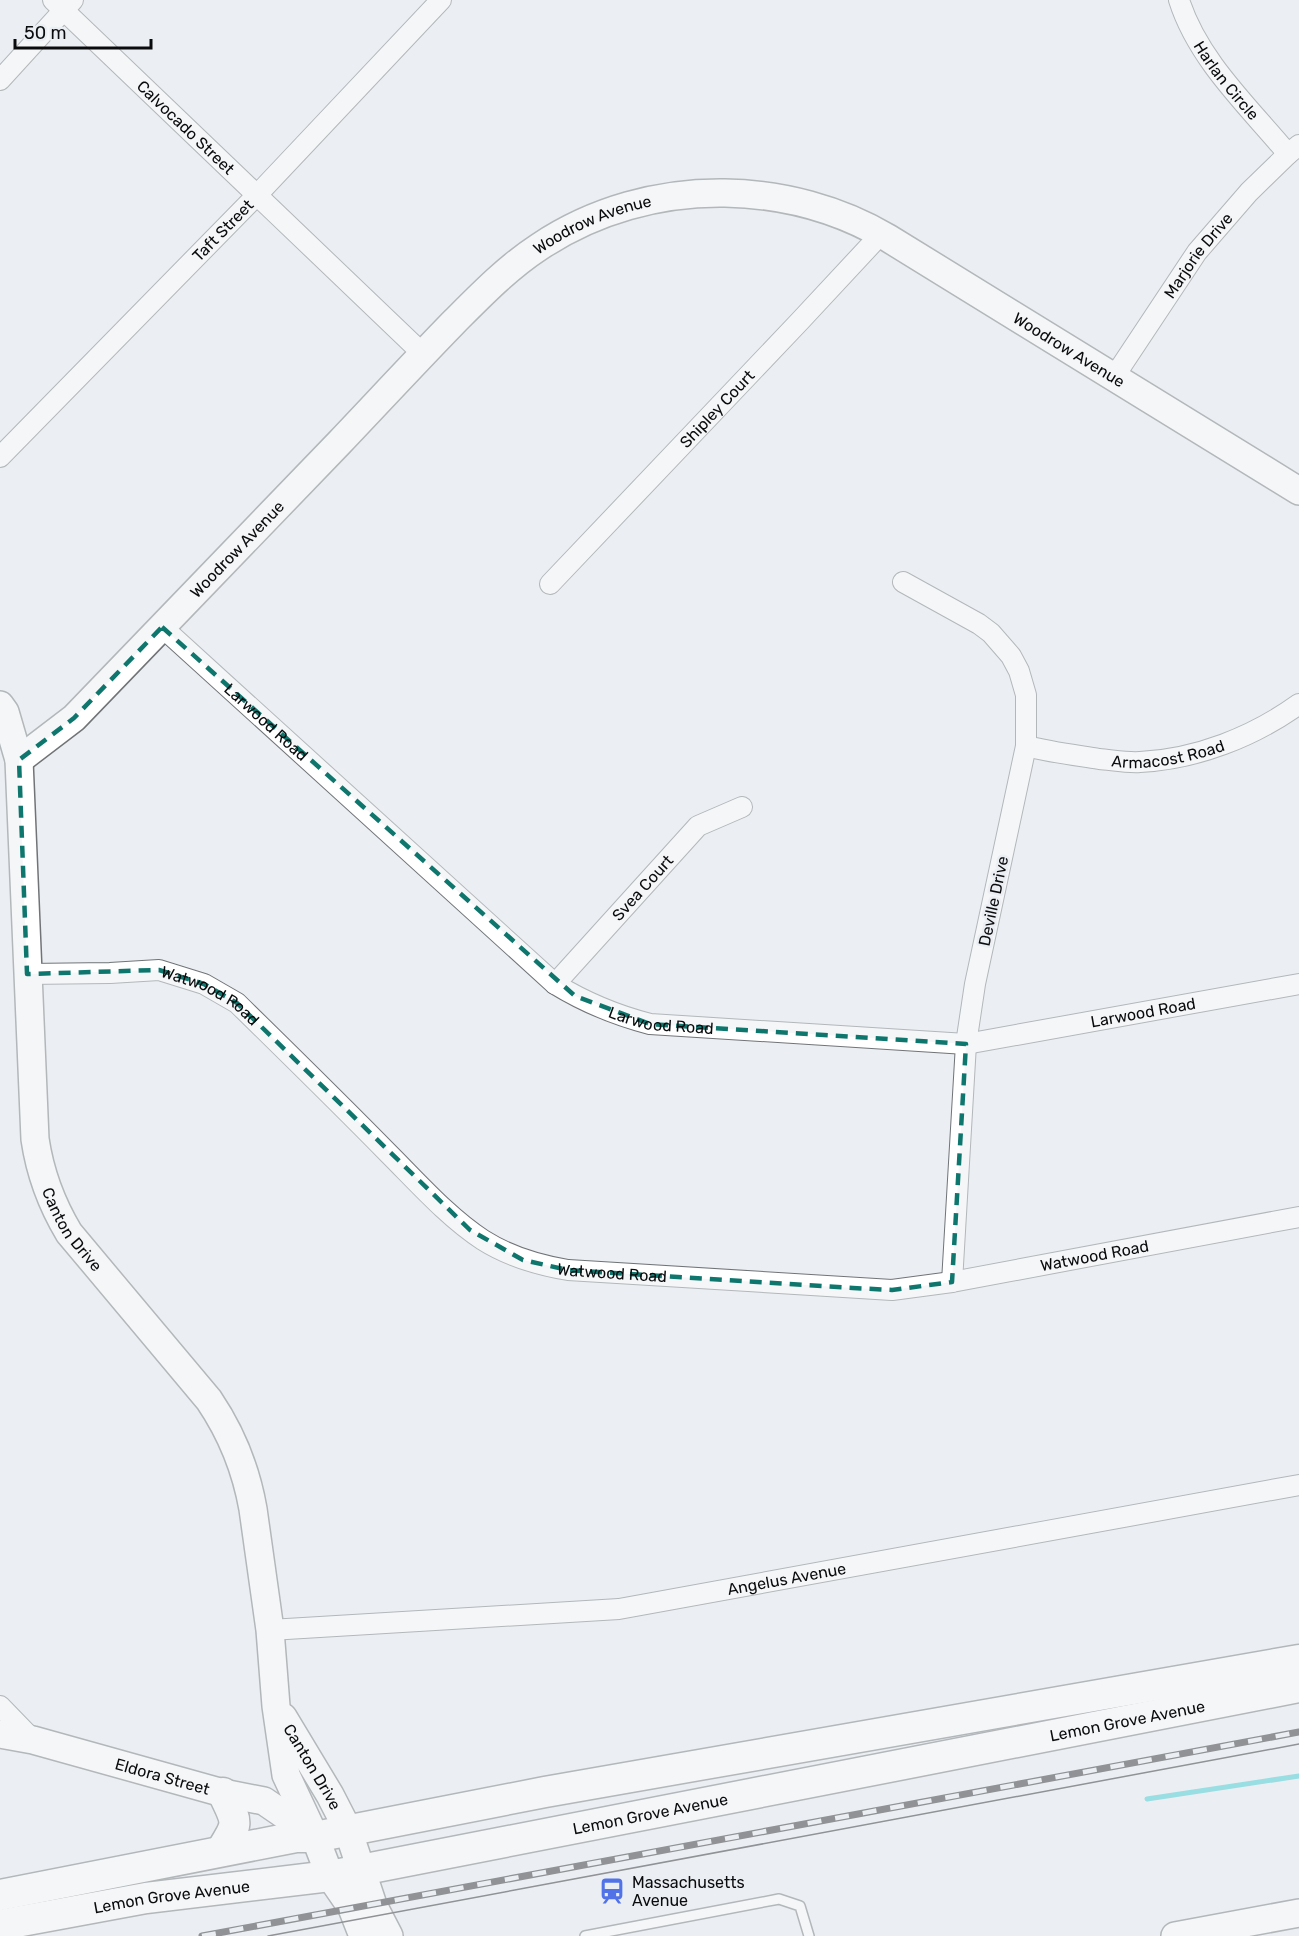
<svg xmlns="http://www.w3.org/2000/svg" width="1299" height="1936" font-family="Rubik,sans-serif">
<rect width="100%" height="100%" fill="#ebeef3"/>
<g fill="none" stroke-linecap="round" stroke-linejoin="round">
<polyline stroke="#35c9ce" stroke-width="5" points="1147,1799 1299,1776"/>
<g stroke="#717477" stroke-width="12">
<polyline id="lane" points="585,1936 779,1899 800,1906 809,1936"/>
</g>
<g stroke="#717477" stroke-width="22">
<g id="street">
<path id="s1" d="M53 0 423 354"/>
<path id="s2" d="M1179 0C1198 60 1248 106 1288 154"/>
<polyline points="0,80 73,0"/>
<path id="s3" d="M1114 377 1197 252 1249 192 1288 154 1299 145"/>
<path id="s4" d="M0 457 257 195 441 0"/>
<polyline points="903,582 979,624 991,633 1011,656 1019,671 1026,695 1026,746 975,984 966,1044 952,1282"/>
<path id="s5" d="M550 584 800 321 881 234"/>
<path id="s6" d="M162 627 555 984C586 1003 615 1015 650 1024L966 1044 1299 984"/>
<path id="s7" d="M1026 746C1050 752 1074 755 1099 759 1112 760 1127 763 1140 762 1197 759 1253 737 1299 704"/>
<path id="s8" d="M27 974 110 973 159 970 204 984 237 1003C288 1053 339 1103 389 1154 418 1183 449 1218 483 1240 510 1257 538 1265 568 1270L892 1290 952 1282 1299 1217"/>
<path id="s9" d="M555 984 698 826 742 807"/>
<path id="s10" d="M270 1630 619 1609 1299 1485"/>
<polyline points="0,1706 33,1740"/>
</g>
</g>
<g stroke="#717477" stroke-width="30">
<g id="secondary">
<path id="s11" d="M0 705 5 712 19 760 35 1139C40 1173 51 1203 69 1233L209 1400C232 1434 246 1469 253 1509L270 1630 276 1706 286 1775 315 1837 330 1876 352 1908 363 1936"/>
<path id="s12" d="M19 760 74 718C163 626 251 534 340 442 378 402 415 362 454 322 481 295 507 268 539 247 594 210 660 192 725 193 782 194 839 209 888 238L1299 491"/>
<path id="s13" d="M283 1717 330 1795 348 1830 373 1905 389 1936"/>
<path id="s14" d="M0 1734 33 1740 223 1793 264 1801 315 1836"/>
<polyline points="1175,1936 1299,1913"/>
</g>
</g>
<g stroke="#717477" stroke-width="33">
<g id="primary">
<path d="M221 1851C239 1822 238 1824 223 1793"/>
<polyline points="0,1895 296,1837 315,1837 545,1792 1299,1660"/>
<path id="s15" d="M0 1925 146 1898 330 1876 1299 1687"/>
</g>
</g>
<use href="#lane" stroke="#fff" stroke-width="9"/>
<use href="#street" stroke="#fff" stroke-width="20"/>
<use href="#secondary" stroke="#fff" stroke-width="27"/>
<use href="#primary" stroke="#fff" stroke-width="30"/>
<polyline stroke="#222325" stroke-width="1.5" points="268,1936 1299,1744"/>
<g stroke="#222325" stroke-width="7">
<polyline id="rail" points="202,1936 1299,1732"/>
</g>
<use href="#rail" stroke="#ebeef3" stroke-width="4.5" stroke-dasharray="14" stroke-linecap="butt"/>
</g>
<path d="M0 0H1299V1936H0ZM162 627 575 996 650 1024 966 1044 952 1282 892 1290 853 1288 568 1270 523 1260 470 1230 237 1003 204 984 159 970 27 974 19 760 74 718Z" fill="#ebeef3" fill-opacity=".55" fill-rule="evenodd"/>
<path fill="none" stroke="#0f766e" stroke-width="4.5" stroke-dasharray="12 8" stroke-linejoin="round" d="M162 627 575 996 650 1024 966 1044 952 1282 892 1290 853 1288 568 1270 523 1260 470 1230 237 1003 204 984 159 970 27 974 19 760 74 718Z"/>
<defs>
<g id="station-bare" transform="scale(2.07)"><path d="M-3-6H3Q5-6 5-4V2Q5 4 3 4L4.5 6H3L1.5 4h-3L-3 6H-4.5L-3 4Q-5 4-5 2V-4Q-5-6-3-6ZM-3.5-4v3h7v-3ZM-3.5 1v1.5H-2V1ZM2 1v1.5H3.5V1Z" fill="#5272e7" stroke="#ebeef3" stroke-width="2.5" paint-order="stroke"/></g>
</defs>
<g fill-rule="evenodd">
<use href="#station-bare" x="612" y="1891"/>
</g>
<g text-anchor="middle" stroke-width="5" stroke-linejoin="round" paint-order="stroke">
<g font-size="16" fill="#0a0b0d" stroke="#ebeef3">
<text dy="6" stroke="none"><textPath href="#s2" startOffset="94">Harlan Circle</textPath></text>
<text dy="6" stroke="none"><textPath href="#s1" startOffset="184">Calvocado Street</textPath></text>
<text dy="6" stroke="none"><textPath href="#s12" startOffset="790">Woodrow Avenue</textPath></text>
<text dy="6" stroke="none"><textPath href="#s4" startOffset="318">Taft Street</textPath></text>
<text dy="6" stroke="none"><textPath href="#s3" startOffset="148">Marjorie Drive</textPath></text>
<text dy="6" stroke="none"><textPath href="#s12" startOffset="1312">Woodrow Avenue</textPath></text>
<text dy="6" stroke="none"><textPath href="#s5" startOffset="242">Shipley Court</textPath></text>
<text dy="6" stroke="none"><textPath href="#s12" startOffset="304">Woodrow Avenue</textPath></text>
<text dy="6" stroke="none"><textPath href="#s6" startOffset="141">Larwood Road</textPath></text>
<text dy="6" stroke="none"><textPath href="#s7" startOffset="144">Armacost Road</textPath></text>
<text dy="6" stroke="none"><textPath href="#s9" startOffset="130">Svea Court</textPath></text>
<text transform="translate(993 901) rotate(-78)" y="6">Deville Drive</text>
<text dy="6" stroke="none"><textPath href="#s8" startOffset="190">Watwood Road</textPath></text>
<text dy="6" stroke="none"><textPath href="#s6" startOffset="1131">Larwood Road</textPath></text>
<text dy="6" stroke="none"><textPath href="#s6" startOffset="645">Larwood Road</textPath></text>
<text dy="6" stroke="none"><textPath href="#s11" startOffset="537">Canton Drive</textPath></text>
<text dy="6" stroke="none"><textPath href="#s8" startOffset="1180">Watwood Road</textPath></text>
<text dy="6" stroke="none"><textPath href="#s8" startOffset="694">Watwood Road</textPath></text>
<text dy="6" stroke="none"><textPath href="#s10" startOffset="520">Angelus Avenue</textPath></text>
<text dy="6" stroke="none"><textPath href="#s15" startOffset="1146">Lemon Grove Avenue</textPath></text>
<text dy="6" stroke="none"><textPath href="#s13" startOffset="58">Canton Drive</textPath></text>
<text dy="6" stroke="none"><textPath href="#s14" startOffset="168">Eldora Street</textPath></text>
<text dy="6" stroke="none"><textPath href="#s15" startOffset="660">Lemon Grove Avenue</textPath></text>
<text dy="6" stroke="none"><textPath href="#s15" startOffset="174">Lemon Grove Avenue</textPath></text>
</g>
<g font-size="16" fill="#0a0b0d" stroke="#ebeef3" text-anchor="start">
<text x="632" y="1888">Massachusetts<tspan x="632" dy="18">Avenue</tspan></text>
</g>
</g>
<path d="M15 39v9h136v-9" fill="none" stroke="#0a0b0d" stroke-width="3"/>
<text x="24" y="39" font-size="18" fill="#0a0b0d" stroke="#ebeef3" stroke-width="4.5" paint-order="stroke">50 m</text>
</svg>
